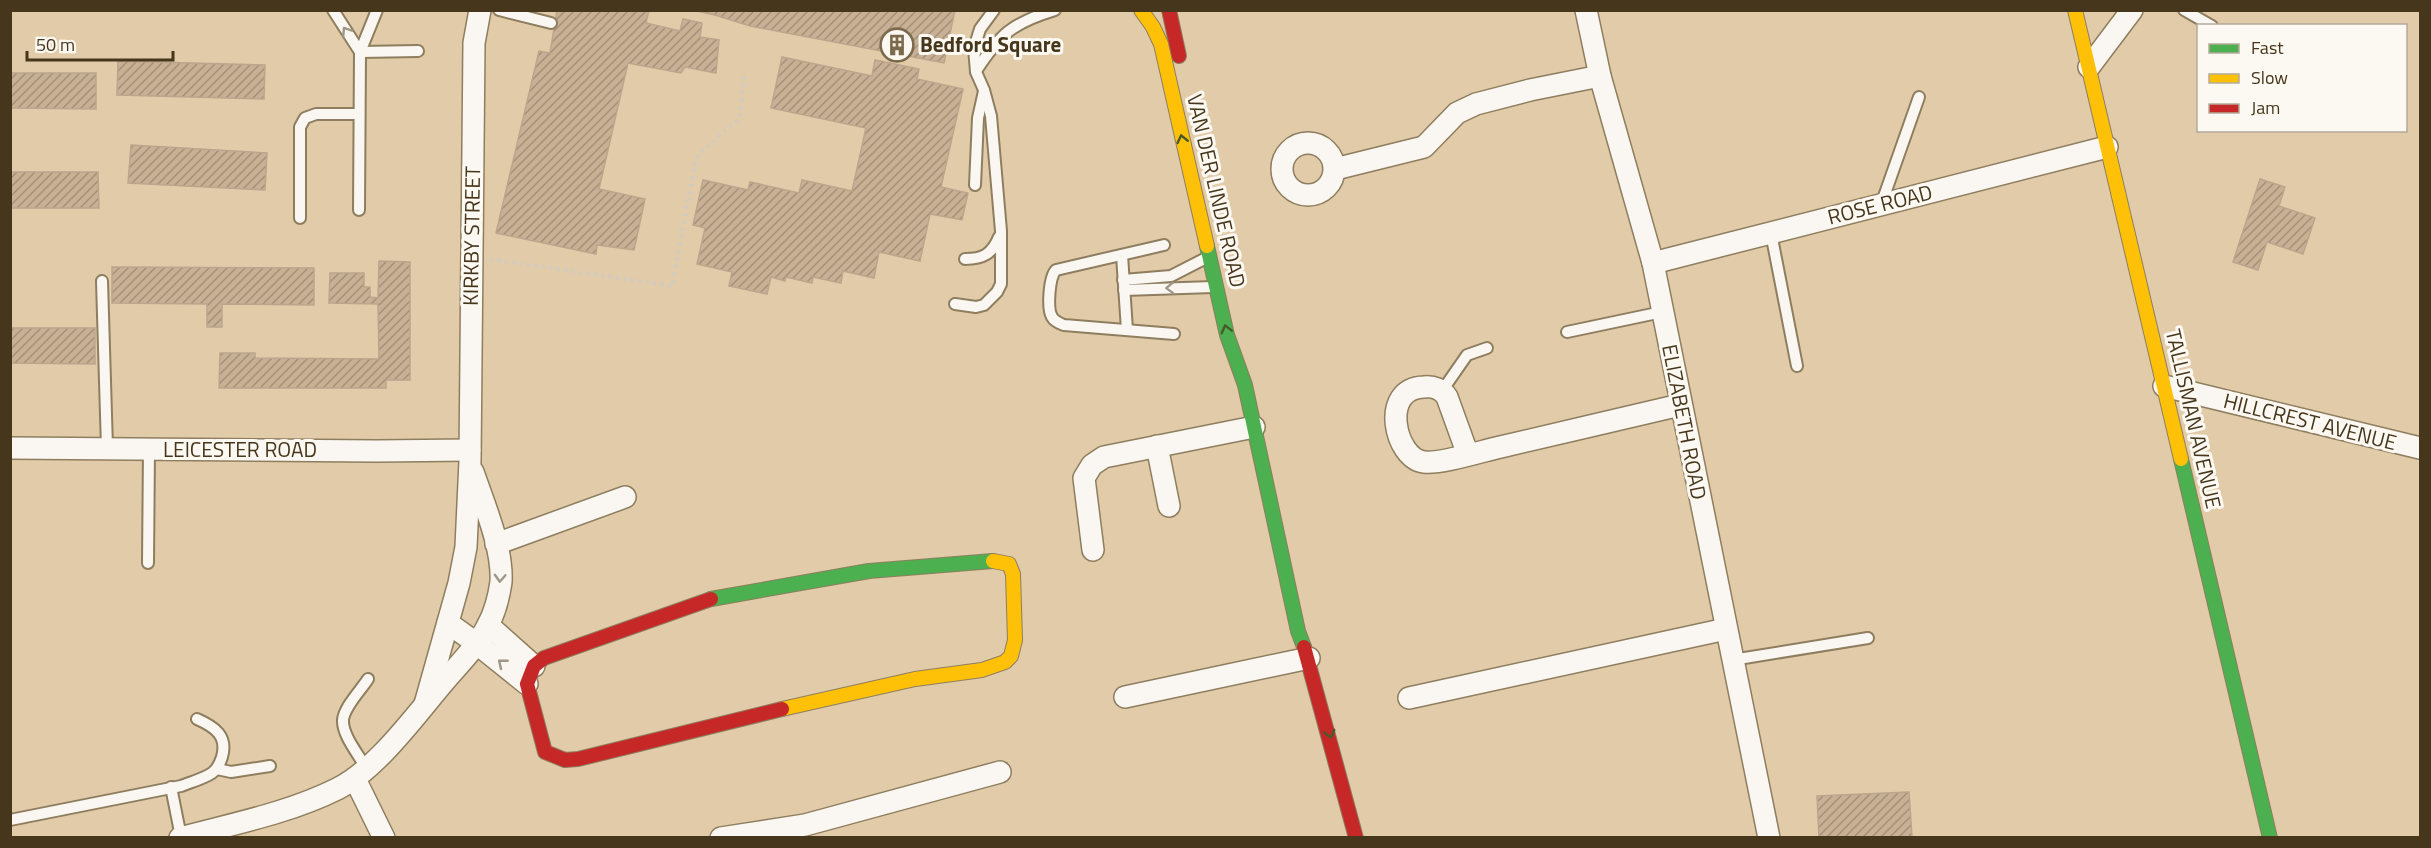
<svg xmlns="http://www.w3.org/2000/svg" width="2431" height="848" font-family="'Titillium Web',sans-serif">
<defs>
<pattern id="building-hatch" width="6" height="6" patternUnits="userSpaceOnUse" patternTransform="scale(1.5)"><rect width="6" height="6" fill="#c8b095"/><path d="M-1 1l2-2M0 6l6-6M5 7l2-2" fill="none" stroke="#a49079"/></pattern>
</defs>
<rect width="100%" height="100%" fill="#e1cba8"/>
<g fill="url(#building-hatch)" stroke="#bba68d" stroke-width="1.5">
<polygon points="557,10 649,10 646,23 680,31 683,19 702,23 700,37 719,40 716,73 685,67 681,73 628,63 599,189 645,199 634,250 597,245 596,254 496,233 539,51 550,53"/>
<polygon points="692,10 955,10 944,63 750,26 715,15"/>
<polygon points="782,57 872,76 875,60 919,69 917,79 963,89 941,187 968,193 962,220 930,214 920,261 879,252 874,278 843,271 841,283 813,277 812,283 786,277 785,281 771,277 767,294 729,286 732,272 697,264 705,228 693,225 703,180 748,190 750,182 799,193 802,180 852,191 866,128 771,108"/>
<polygon points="118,61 265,65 264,99 117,95"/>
<polygon points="10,73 96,73 96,109 10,108"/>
<polygon points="131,145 267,153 265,190 128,183"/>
<polygon points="10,172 98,172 99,208 10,208"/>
<polygon points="2260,179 2285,187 2279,206 2315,218 2303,254 2267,242 2258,270 2233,262"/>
<polygon points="379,261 410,262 410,380 386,380 386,388 219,388 220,353 255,353 255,358 379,359 378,304 329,303 330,273 364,273 364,287 370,287 370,297 378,298"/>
<polygon points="112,267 314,268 314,305 222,304 222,327 207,327 207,304 112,303"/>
<polygon points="10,328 95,328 95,364 10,363"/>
<polygon points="1909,792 1912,837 1819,838 1817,796"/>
</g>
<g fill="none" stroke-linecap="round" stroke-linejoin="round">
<g stroke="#8e7e5f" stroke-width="14">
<g id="lane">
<polyline points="333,10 360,52"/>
<polyline points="499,10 551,23"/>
<polyline points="2184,10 2212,26"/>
<polyline points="360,52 418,51"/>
<path d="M976 71C1000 34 1012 23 1055 10"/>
<polyline points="975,185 978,118 984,91"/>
<polyline points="1881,205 1919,97"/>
<polyline points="359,210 360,52 377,10"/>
<polyline points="300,218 300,127 305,118 316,114 359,114"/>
<polyline points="1771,233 1797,366"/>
<path d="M1164 245 1056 270C1049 277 1047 309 1052 317 1055 322 1059 323 1064 325L1174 334"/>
<polyline points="1122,255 1127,330"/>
<path d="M965 259C983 259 992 254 999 237"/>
<polyline points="1123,280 1171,276 1208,257"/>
<polyline points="102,281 107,448"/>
<polyline points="1124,290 1213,287"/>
<polyline points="955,304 976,307 984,305 997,292 1001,284 1001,231 991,116 984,90 976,72 974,48 980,29 994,10"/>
<polyline points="1567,332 1662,312"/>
<polyline points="1442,391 1467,355 1487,348"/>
<polyline points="148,563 149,449"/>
<polyline points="1732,660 1868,638"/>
<path d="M366 768C359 755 342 735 343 720 344 707 361 690 368 679"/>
<polyline points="217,769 231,772 270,766"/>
<polyline points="171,787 181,837"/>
<path d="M10 820 181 786C191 782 203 779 212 773 218 769 220 763 222 757 228 736 215 727 197 719"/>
</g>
</g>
<g stroke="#8e7e5f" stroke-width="24">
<g id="street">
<polyline points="1586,10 1600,76 1653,263 1769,838"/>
<polyline points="2089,67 2132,10"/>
<circle cx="1308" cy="169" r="26"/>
<polyline points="1335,169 1424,147 1457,113 1476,104 1530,90 1600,76"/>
<polyline points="1653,263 2107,147"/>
<polyline points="2164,386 2420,448"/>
<polyline points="1157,446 1169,506"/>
<polyline points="10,448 377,451 470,450"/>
<path d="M1468 455 1447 397C1442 389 1433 386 1424 387 1379 388 1395 459 1424 462 1439 464 1476 453 1492 449 1555 434 1617 420 1680 405"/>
<polyline points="496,544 625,497"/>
<polyline points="1093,550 1084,478 1092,465 1104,457 1254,427"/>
<polyline points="448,623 476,643 527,684"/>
<polyline points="488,625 534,666"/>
<polyline points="1125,697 1309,658"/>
<polyline points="1409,698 1726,629"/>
<polyline points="425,704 459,583 466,547 470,461 474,43 480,10"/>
<polyline points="355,779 384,838"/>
<path d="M180 838C232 824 289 813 337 789 376 770 415 716 443 683 458 665 477 647 488 625 495 612 499 596 501 582 503 548 484 504 473 472"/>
<polyline points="721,838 805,825 1000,772"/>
</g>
</g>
<g stroke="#8e7e5f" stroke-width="16">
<g id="fast">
<polyline points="1207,246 1227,335 1245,385 1298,631 1304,647"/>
<polyline points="2181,459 2270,838"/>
<polyline points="711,599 869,571 993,561"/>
</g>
</g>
<g stroke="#8e7e5f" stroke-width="16">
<g id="slow">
<polyline points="1141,10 1153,27 1161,44 1207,246"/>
<polyline points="2075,10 2181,459"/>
<polyline points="782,709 915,679 982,670 1005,662 1011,656 1015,640 1013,574 1009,564 993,561"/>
</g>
</g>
<g stroke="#8e7e5f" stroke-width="16">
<g id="jam">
<polyline points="1169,10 1179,56"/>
<polyline points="711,599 544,658 534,666 527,684 545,752 565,760 578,759 782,709"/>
<polyline points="1304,647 1356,838"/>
</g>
</g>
<polyline stroke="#d2cbc1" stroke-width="4" stroke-dasharray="3 4.5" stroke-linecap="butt" points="490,259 672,286 696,158 740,117 744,76"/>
<use href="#lane" stroke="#faf7f2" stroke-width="10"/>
<use href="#street" stroke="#faf7f2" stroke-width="21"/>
<use href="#fast" stroke="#4caf50" stroke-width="14"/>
<use href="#slow" stroke="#ffc107" stroke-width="14"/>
<use href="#jam" stroke="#c62828" stroke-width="14"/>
</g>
<defs><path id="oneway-chevron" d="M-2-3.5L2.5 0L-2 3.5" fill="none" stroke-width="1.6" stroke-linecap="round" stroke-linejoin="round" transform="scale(1.5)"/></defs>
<g stroke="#a09686">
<use href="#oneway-chevron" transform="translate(346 31) rotate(-123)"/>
<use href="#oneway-chevron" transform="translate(1170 288) rotate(178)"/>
<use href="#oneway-chevron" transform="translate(500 578) rotate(93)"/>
<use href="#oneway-chevron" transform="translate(502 663) rotate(-141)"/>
</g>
<g stroke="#485a2b">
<use href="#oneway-chevron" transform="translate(1182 139) rotate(-103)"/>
<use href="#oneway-chevron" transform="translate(1226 329) rotate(-104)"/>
<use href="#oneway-chevron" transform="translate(1330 734) rotate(75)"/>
</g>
<defs>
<g id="building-ring" transform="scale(1.725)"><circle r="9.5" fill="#fcf8f2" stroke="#7c6a4c" stroke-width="1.5"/><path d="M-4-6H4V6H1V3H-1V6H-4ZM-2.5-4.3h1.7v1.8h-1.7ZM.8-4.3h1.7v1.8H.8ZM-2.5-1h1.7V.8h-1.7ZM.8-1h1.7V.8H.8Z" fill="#7c6a4c"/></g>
</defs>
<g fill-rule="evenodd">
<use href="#building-ring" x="897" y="45"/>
</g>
<g text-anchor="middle" stroke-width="6" stroke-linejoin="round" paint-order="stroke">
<g font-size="21" font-weight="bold" fill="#46361b" stroke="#fcf8f2" text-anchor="start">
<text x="920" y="52">Bedford Square</text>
</g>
<g font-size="21" fill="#46361b" stroke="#fcf8f2">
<text transform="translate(1216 191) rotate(77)" y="7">VAN DER LINDE ROAD</text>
<text transform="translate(1880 205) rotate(-14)" y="7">ROSE ROAD</text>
<text transform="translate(472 236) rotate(-89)" y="7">KIRKBY STREET</text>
<text transform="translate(2193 419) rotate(77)" y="7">TALLISMAN AVENUE</text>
<text transform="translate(1684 422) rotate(79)" y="7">ELIZABETH ROAD</text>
<text transform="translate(2310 422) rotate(14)" y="7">HILLCREST AVENUE</text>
<text x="240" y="457">LEICESTER ROAD</text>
</g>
</g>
<rect width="2431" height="848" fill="none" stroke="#46361b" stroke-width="24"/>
<rect x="2197" y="24" width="210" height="108" fill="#fcf8f2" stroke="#b3aa9c" stroke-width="1.5"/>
<rect x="2209" y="44" width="30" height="9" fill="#4caf50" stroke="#b3aa9c" stroke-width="1.5"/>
<text x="2251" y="54" font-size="18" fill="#46361b">Fast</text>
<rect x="2209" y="74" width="30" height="9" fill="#ffc107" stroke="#b3aa9c" stroke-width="1.5"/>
<text x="2251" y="84" font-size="18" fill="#46361b">Slow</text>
<rect x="2209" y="104" width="30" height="9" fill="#c62828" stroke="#b3aa9c" stroke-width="1.5"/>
<text x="2251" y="114" font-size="18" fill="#46361b">Jam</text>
<path d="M27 51v9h146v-9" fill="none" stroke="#46361b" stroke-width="3"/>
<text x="36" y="51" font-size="18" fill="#46361b" stroke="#fcf8f2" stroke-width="4.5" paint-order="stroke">50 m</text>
</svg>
